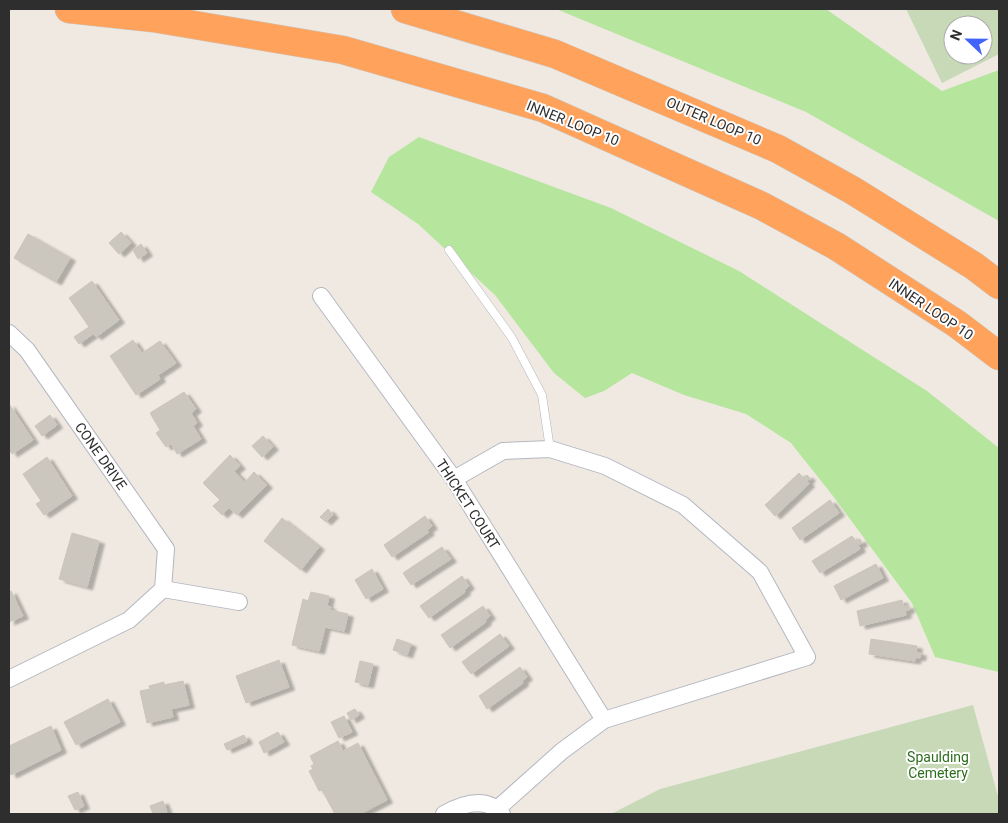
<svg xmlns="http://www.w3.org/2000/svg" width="1008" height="823" font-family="Roboto,sans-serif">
<defs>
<filter id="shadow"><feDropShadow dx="5.5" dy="3" stdDeviation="1" flood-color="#0004"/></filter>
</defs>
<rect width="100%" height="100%" fill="#efe9e1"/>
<g fill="#b6e59e">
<polygon points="556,9 826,9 942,91 999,70 999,221 806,112"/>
<polygon points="419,137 611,208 739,271 927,391 999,448 999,672 935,657 912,603 833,496 791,443 746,414 684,395 632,373 604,391 585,398 554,373 495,295 418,224 371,192 389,157"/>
</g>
<g fill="#c8d9b8" fill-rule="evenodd">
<path d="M906 9H999V54L942 83ZM953 25H983V55H953Z"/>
<polygon points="973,705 999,800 999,814 611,814 660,789"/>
</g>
<g fill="#cbc7bf" stroke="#cbc5ba" filter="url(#shadow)">
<polygon points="121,232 131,243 119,254 109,243"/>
<polygon points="28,234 70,258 56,282 14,258"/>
<polygon points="141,244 147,253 138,259 133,250"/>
<polygon points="92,281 119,320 96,337 69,298"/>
<polygon points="89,327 93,334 79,344 74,337"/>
<polygon points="133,340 142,353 160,341 176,363 158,375 160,379 136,395 110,356"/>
<polygon points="184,392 196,409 191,413 197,423 193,426 201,439 177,454 171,444 166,447 156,433 160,430 150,413"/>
<polygon points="9,404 33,440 12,454 9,449"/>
<polygon points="50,415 57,425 42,436 35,426"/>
<polygon points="263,436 273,447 262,457 252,446"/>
<polygon points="230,455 240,466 234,471 245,482 254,472 267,485 237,515 229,508 222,515 213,506 220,500 203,483"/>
<polygon points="47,457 72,496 44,515 36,504 41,501 23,474"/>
<polygon points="799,473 803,478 807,475 810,478 807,481 809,484 775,516 765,505"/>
<polygon points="830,500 839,513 800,540 792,528"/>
<polygon points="328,509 333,515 326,522 320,517"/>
<polygon points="425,516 432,526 427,530 429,532 392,557 384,545"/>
<polygon points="282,518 319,547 301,570 264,541"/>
<polygon points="72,533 99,541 87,587 59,579"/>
<polygon points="852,536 856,541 860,539 862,543 858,545 860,549 820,573 812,561"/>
<polygon points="442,547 451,559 411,585 403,573"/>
<polygon points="876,564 883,578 841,600 834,586"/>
<polygon points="372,569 383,589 366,599 355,580"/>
<polygon points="462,576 469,586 464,590 465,592 429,618 420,606"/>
<polygon points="11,591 23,616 9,622 9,592"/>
<polygon points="311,592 329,596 327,606 331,607 330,610 348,614 344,631 325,627 319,651 292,645 303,599 308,601"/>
<polygon points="902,600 904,607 908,605 909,610 905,611 906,615 860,626 857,611"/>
<polygon points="483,606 490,616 485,620 486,622 450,648 441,635"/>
<polygon points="500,634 509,646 471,674 462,662"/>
<polygon points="397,639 411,644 407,655 393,650"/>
<polygon points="871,639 917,646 916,652 921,653 920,658 916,657 915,661 869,654"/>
<polygon points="279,660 289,687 246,703 236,676"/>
<polygon points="360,661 373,664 368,685 355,682"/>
<polygon points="520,667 527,677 522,681 523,683 487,709 479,696"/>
<polygon points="183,681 189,705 171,709 173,717 147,723 140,691 150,689 149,686 164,682 164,685"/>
<polygon points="108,699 120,722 76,745 64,722"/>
<polygon points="355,709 359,715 351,720 347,713"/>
<polygon points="344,716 352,732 339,738 331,722"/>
<polygon points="51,726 61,750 11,775 9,770 9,746"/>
<polygon points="278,732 284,742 264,753 259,742"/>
<polygon points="244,735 247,741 227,750 224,744"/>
<polygon points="338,741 343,751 358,743 387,800 360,814 335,814 322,790 319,791 309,771 313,769 311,766 314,764 310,756"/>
<polygon points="78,792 84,806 75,810 68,796"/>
<polygon points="163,801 167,812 162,814 153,814 150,806"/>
</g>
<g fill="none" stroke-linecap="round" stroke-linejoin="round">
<g stroke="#b4b7c1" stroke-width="9">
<polyline id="lane" points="449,250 512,338 542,395 550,449"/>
</g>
<g stroke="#b4b7c1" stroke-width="18">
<g id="street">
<polyline points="321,296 454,479 604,720"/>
<polyline points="9,333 27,350 166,549 163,589 129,620 9,679"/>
<polyline points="454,479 503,451 550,449 605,466 683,505 760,572 807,657 604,720 562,751 497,809"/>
<polyline points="163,589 239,602"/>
<path d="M444 814C462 804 486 796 502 814"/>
</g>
</g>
<g stroke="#c9c9c9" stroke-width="29">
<g id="highway">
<polyline points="69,9 153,18 343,50 543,108 762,206 836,246 957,324 999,356"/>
<polyline points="405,9 555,54 778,149 852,190 974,266 999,285"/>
</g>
</g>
<use href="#lane" stroke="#fff" stroke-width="8"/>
<use href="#street" stroke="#fff" stroke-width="16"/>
<use href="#highway" stroke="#ffa35c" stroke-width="28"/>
</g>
<g text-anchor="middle" stroke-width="4" stroke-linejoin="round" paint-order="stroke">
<g font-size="14" fill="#2e2e2e" stroke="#fff">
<text transform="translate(714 121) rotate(23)" y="5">OUTER LOOP 10</text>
<text transform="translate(573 123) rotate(22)" y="5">INNER LOOP 10</text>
<text transform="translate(931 309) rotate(34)" y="5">INNER LOOP 10</text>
<text transform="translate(101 456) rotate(55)" y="5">CONE DRIVE</text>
<text transform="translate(468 504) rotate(57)" y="5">THICKET COURT</text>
</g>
<g font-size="14" fill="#2c6e1b" stroke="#fff">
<text x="938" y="762">Spaulding<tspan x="938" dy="16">Cemetery</tspan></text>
</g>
</g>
<rect width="1008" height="823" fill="none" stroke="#2e2e2e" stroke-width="20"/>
<g transform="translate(968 40) rotate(292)"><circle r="24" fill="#ffffff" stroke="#ababab"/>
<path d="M0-4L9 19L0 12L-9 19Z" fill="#4264fb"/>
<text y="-8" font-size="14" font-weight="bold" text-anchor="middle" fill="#2e2e2e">N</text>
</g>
</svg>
